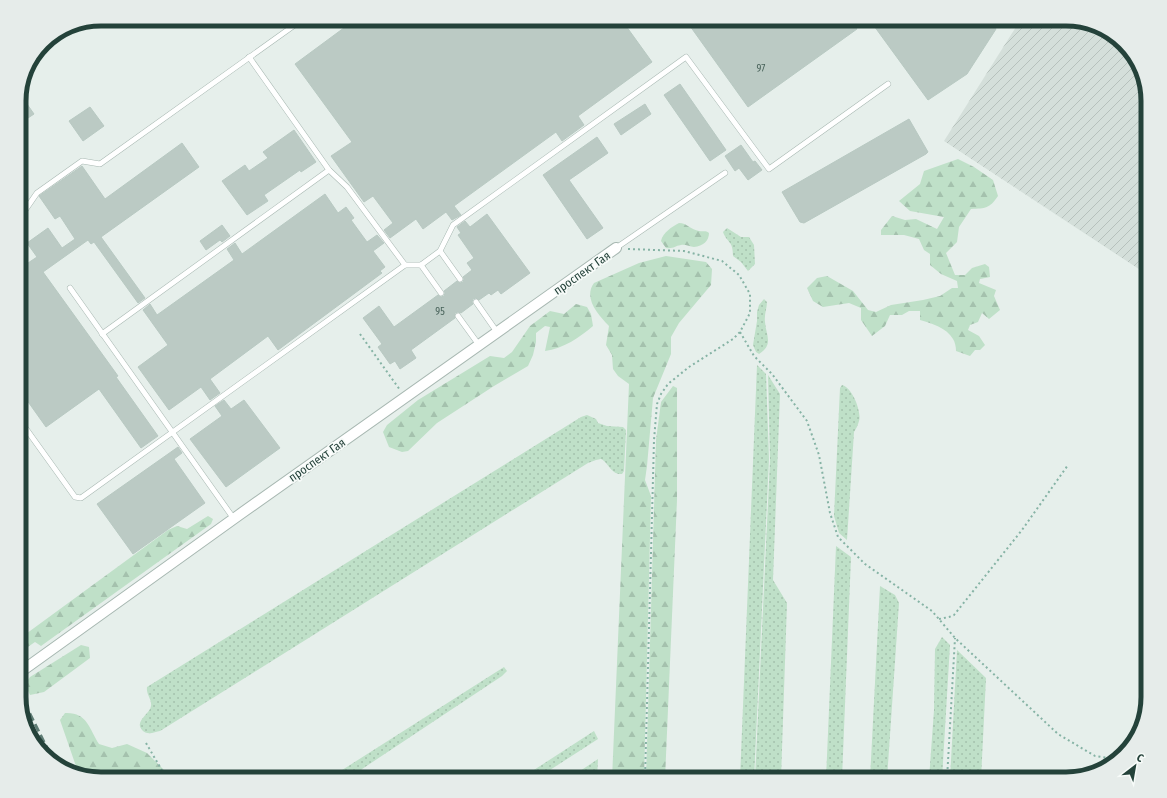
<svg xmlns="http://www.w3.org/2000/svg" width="1167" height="798" font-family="'Fira Sans Condensed',sans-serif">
<defs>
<pattern id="industrial-furrows" width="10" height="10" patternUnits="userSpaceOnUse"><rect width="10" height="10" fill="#d4dfda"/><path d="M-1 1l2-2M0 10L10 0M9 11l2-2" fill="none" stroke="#b6c1bc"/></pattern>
<pattern id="grass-dots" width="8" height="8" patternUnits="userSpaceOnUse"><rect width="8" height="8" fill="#bfe0c8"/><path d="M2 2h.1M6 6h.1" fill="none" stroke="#a4c1ad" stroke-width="1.8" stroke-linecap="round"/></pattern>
<pattern id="forest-firs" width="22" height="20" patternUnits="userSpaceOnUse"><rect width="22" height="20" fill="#bfe0c8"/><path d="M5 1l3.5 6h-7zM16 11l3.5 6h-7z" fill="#a4c1ad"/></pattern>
</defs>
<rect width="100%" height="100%" fill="#e6efeb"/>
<polygon fill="url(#industrial-furrows)" points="1021,19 1066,19 1112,33 1139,64 1148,100 1148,275 944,141"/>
<g fill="url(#grass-dots)">
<path d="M727 228 741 237H749L754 245 755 264 748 271 741 262 733 256C733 240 727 243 723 232Z"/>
<path d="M764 299 767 302C767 308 764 315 765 322 766 336 774 344 759 354L756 352 753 345 757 321V312L759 305Z"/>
<polygon points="757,365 766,374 769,459 754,779 740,779"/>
<polygon points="768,375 780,394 773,580 787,603 781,779 755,779 770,460"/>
<path d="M842 385C852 387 862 412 859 421 858 425 856 429 854 432L847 540 839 533 834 516 840 388Z"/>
<path d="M587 415 596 419 598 423 607 426 623 427 626 430 624 471 622 474C611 475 609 463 601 459L596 460 588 463 160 731C155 732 147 736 142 730 134 721 150 714 151 706 152 699 146 695 147 687L581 417Z"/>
<polygon points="836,546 851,557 842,779 826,779"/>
<polygon points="880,586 895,595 899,603 887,779 870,779"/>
<polygon points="942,637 950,645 942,779 929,779 934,710 935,649"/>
<polygon points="957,650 986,678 981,779 950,779"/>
<polygon points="504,667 507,671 502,676 347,779 328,779"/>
<polygon points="594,731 598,739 536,779 520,779"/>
<polygon points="598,759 597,779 568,779"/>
</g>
<g fill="url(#forest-firs)">
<path d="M958 159 974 167 993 180 998 196C989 209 986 208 971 209L959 227 957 242 946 253 955 275H965L972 268 985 264 989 267 990 277 980 279 979 283 996 290 994 296 1000 310 989 319 982 313 978 322 970 325 968 330 979 336 985 345 980 350H975L970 356 956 351C956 347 955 342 953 339 947 328 931 323 920 320V311H909L902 315H890L885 326 872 336 861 320V308L849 303 823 307 813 301 807 288 817 278 827 276 853 291 868 310 876 312 891 305 923 300 940 296 952 288H958L957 281 941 274 930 265V254L924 250 919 239 904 235H881V230L892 216 905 220 916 219 937 229 944 217 910 211 899 201 920 184 924 171Z"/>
<path d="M679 223C687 223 691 230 699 231 704 232 705 230 709 233 709 241 703 246 694 247 690 247 685 244 681 245 674 246 674 249 666 248L661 241C663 232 672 227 679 223Z"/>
<path d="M666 256 706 262 712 269 711 285 679 323 671 337V354L653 398 647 466 645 480 651 496 644 779H612L629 384 618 376 613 369 612 355 606 345 609 326C598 315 583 298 594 283L639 263Z"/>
<path d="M576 304 587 307 591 314 593 326C580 337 563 349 545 351L550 327 545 326 536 333V342L533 355 528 366 494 386 437 423 408 451 402 452 389 447 383 432 387 425 418 400 490 356 504 358 512 352 530 326 550 311 564 314Z"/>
<polygon points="673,386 677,388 677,500 665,779 646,779 656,440 661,402"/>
<polygon points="208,516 213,519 211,524 41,646 35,642 19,653 19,639 168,530 177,526 187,529"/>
<polygon points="81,645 89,647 90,658 44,692 30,695 25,684 30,677"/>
<path d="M65 713C87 712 89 728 99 744L112 748 127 744 147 753 164 770 163 779H128L125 776C108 781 94 778 78 772L60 720Z"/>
</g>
<g fill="#bbcac4" stroke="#b8c9c2">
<polygon points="356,19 621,19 652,62 578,116 584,125 562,141 556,132 454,206 461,215 452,220 446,212 423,229 416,219 390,238 384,230 393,223 373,196 364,202 331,156 352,142 295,64"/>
<polygon points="685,19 850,19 857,29 748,107"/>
<polygon points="869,19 990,19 996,29 967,74 928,100"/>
<polygon points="680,84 726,150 710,161 664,95"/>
<polygon points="20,94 34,114 19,124 19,95"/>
<polygon points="645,104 651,114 621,135 614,124"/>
<polygon points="90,107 104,126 83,141 69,121"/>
<polygon points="909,119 928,152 926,154 804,223 800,222 782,192"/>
<polygon points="294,130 316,162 301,172 300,170 264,195 268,201 247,215 222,181 245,165 249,171 268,158 263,152"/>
<polygon points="597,137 608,153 569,180 603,228 587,239 543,175"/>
<polygon points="182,143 199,167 101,237 145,298 138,303 94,242 91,244 88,240 43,272 118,376 116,377 158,436 141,448 99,389 46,427 19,389 19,269 37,257 27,243 48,228 62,248 75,239 60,216 55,219 39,196 82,166 105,199"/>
<polygon points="741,145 753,162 755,161 762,170 748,180 739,168 735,171 725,156"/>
<polygon points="325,194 338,213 346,207 354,218 351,220 367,242 377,235 384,243 373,251 385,267 380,271 382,273 278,350 268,336 210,379 220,393 210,400 201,387 169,410 138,367 168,345 143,310 150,304 157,315 234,260 227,249 235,243 242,254"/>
<polygon points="487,214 530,273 501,294 498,290 491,295 489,293 479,300 476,298 473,299 472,302 473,304 461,313 458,312 455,313 455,318 411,350 416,358 400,369 395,361 390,364 378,347 382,344 363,318 379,306 394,327 438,295 441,297 444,296 445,293 444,291 457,281 460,283 463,282 464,279 463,277 472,270 467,263 474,258 458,235 461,233 457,227 465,221 470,227"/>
<polygon points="222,225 230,236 222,242 220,240 206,250 200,241"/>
<polygon points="224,400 231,409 244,400 280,448 226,487 190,439 222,416 215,406"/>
<polygon points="178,447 182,453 174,459 205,503 133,554 97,504"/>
</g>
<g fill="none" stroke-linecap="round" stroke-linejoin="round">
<g stroke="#a8b8b2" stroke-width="6">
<g id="lane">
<polyline points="249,57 329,170 347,187 405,265 421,265 440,251"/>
<polyline points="19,219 37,193 82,161 100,164 303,19"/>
<polyline points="616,248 725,173"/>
<polyline points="421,265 441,293"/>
<polyline points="460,279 440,251 453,225 686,57 769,169 888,84"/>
<polyline points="70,288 234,519"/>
<polyline points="476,302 497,332"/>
<polyline points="458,316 479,345"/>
<polyline points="102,334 329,170"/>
<polyline points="19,419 75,497 81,498 405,265"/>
</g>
</g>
<g stroke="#a8b8b2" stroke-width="12">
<polyline id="street" points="19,673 239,515 616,248"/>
</g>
<g stroke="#86b3a5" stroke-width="2" stroke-dasharray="2 3" stroke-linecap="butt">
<polyline points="628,249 684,251 722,261 739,275 750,294 750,313 740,332 733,339 689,367 668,384 661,394 657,404 654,440 645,779"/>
<polyline points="740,332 754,356 772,374 807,421 819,455 830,513 838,537 865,564 932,611 955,638 1058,734 1095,756 1116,759"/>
<polyline points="360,334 400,390"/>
<polyline points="939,619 949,617 954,615 1022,530 1068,465"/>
<polyline points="146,743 167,779"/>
<polyline points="947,779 955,638"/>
</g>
<use href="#lane" stroke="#fff" stroke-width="5"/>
<use href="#street" stroke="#fff" stroke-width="10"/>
<polyline stroke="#5f7d75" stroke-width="3" stroke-dasharray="8 4" stroke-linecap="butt" points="19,692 56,766"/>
</g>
<g text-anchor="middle" stroke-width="3.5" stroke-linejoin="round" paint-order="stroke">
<g font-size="10" fill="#4a645c">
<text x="761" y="72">97</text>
<text x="440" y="315">95</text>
</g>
<g font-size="12" fill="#24423a" stroke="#f7fbf9">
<text transform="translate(582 273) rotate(-35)" y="4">проспект Гая</text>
<text transform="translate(317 460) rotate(-35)" y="4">проспект Гая</text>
</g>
</g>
<path d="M0 0H1167V798H0ZM101 26H1066A75 75 0 0 1 1141 101V697A75 75 0 0 1 1066 772H101A75 75 0 0 1 26 697V101A75 75 0 0 1 101 26Z" fill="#e6ecea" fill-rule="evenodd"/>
<path fill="none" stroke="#24423a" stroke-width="5" d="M101 26H1066A75 75 0 0 1 1141 101V697A75 75 0 0 1 1066 772H101A75 75 0 0 1 26 697V101A75 75 0 0 1 101 26Z"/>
<g transform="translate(1135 766) rotate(31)" stroke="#f7fbf9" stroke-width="3" paint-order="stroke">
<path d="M0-3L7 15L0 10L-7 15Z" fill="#24423a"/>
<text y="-6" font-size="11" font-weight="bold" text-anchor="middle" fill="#24423a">С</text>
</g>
</svg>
